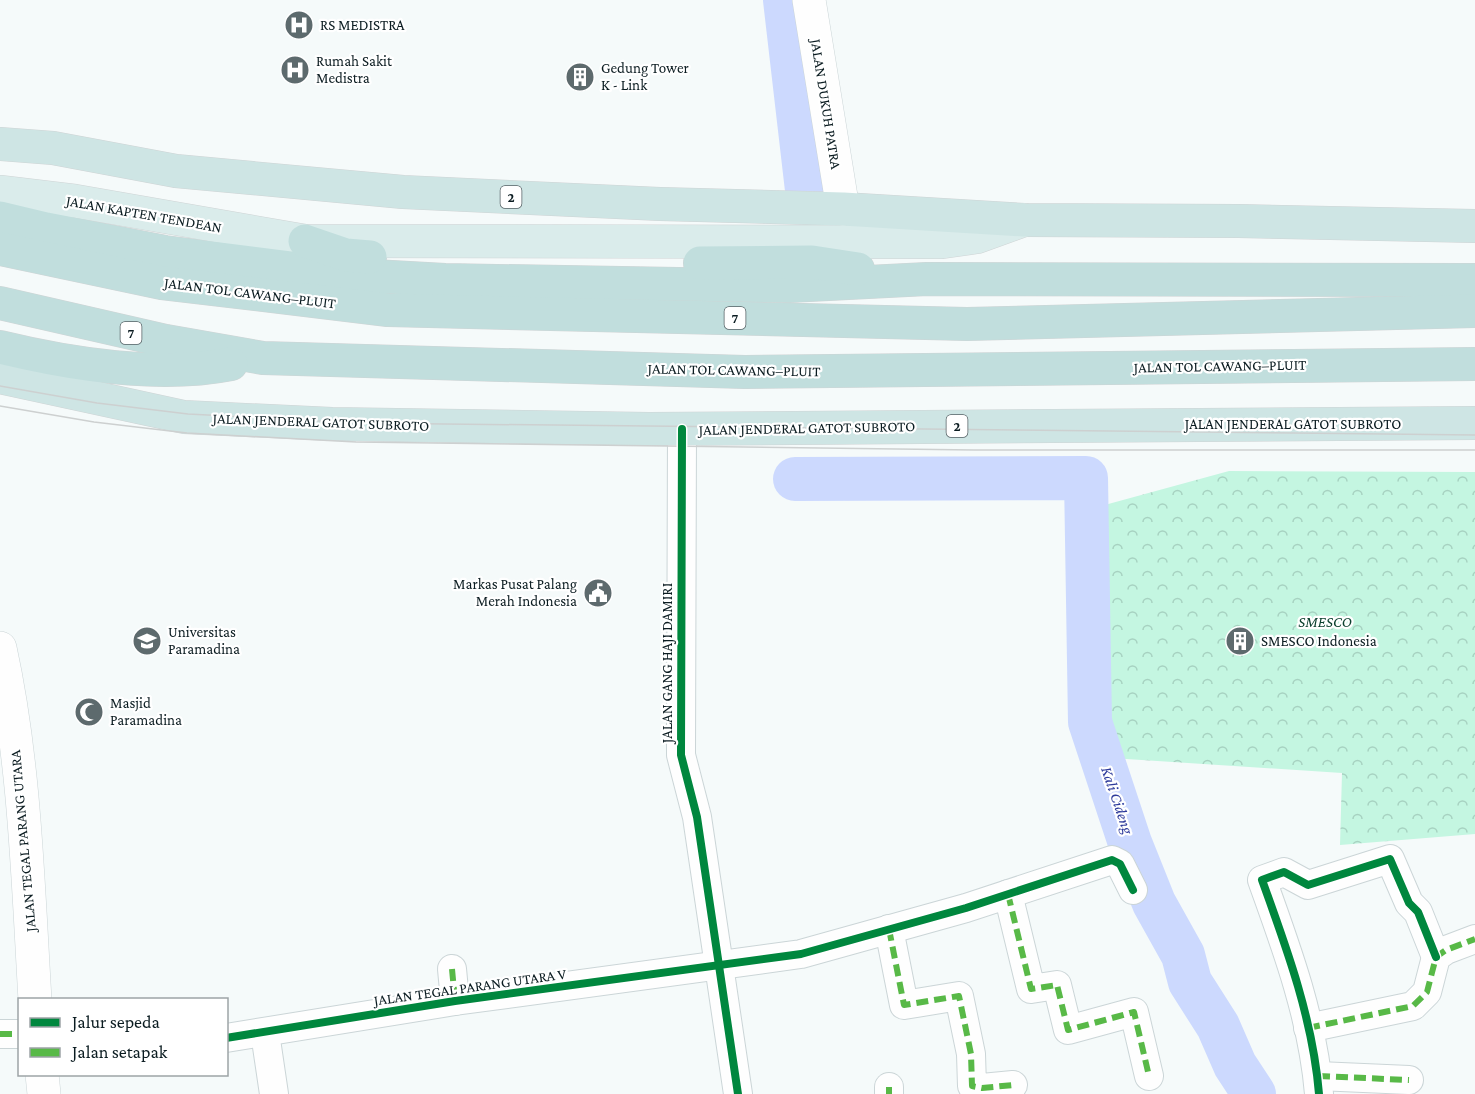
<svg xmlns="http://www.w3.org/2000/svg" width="1475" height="1094" font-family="'Crimson Pro',serif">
<defs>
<pattern id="park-crowns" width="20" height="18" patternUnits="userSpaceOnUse" patternTransform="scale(1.5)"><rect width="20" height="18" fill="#c4f6e1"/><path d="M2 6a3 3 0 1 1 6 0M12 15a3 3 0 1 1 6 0" fill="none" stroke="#a7d2c1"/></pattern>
</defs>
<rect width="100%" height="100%" fill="#f5fafa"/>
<polygon fill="url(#park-crowns)" points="1229,471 1475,472 1475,834 1340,845 1342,773 1111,758 1099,627 1101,506"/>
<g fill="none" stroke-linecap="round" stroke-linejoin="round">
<g stroke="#ccd9fe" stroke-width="44">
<polyline points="785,0 807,190"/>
<polyline points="795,479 1086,478 1090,722 1130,843 1154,903 1183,955 1190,982 1218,1026 1235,1065 1254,1094"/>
</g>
<g stroke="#cbd5d7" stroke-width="30">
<g id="minor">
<polyline points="682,429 681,755 697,817 738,1094"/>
<polyline points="1008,894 1031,989 1057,985 1068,1030 1134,1012 1149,1076"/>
<polyline points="889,929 904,1005 959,996 971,1054 972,1086 982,1088 1013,1085"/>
<polyline points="452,969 455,1001"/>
<polyline points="1308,1028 1413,1006 1427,992 1436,957 1446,950 1475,939"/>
<polyline points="265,1033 274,1094"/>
<polyline points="0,1034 20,1034"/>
<polyline points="226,1038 455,1001 801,954 966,908 1112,860 1120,864 1133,890"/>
<polyline points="1318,1076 1409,1080"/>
<polyline points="889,1087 889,1094"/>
<path d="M1319 1094C1313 1020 1287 949 1262 880L1284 872 1308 885 1390 859 1409 903 1418 912 1436 957"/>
</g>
</g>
<g stroke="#cbd5d7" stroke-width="34">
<g id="tertiary">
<polyline points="809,0 843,209"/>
<path d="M0 648C25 762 28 884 35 1000"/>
<polyline points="42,1074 44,1094"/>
</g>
</g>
<g stroke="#cfd4d5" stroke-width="34">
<polyline id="primary" points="0,192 75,201 305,241 942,242 977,237 1024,220"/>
</g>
<g stroke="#cfd4d5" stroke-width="34">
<g id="trunk">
<polyline points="0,144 53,148 176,171 403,192 660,204 843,209 1024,220 1238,221 1475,226"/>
<polyline points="0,377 184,417 332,424 649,429 1475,423"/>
</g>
</g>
<g stroke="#cfd4d5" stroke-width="34">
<g id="motorway">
<polyline points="0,218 46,229 165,252 338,274 445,280 789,286 927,279 1475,280"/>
<polyline points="305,241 346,255 370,257"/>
<polyline points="0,249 162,283 388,310 967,324 1475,311"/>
<polyline points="700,263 812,262 858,269"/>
<polyline points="0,303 166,341 263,358 745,372 1475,364"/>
<path d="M0 347C70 364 160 378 231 364"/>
</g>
</g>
<use href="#minor" stroke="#fefefe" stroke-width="28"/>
<use href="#tertiary" stroke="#fefefe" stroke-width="33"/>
<use href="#primary" stroke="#daeceb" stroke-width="33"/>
<use href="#trunk" stroke="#cee5e4" stroke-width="33"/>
<use href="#motorway" stroke="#c1dedd" stroke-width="33"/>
<g stroke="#cdd0d0" stroke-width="1.5">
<polyline points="0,386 97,403 188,414 357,423 1475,435"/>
<polyline points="0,406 94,422 187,433 356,442 974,450 1475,450"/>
</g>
<g stroke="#58b947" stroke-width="6" stroke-dasharray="12 6" stroke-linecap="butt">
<polyline points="1008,894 1031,989 1057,985 1068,1030 1134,1012 1149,1076"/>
<polyline points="889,929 904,1005 959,996 971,1054 972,1086 982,1088 1013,1085"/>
<polyline points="452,969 455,1001"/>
<polyline points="1308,1028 1413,1006 1427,992 1436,957 1446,950 1475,939"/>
<polyline points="0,1034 20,1034"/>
<polyline points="1318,1076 1409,1080"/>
<polyline points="889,1087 889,1094"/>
</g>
<g stroke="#fff" stroke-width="11">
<g id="cycleway">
<polyline points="682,429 681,755 697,817 738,1094"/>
<polyline points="226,1038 455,1001 801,954 966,908 1112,860 1120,864 1133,890"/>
<path d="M1319 1094C1313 1020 1287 949 1262 880L1284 872 1308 885 1390 859 1409 903 1418 912 1436 957"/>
</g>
</g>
<use href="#cycleway" stroke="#00873e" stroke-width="8"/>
</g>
<defs>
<g id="hospital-disc" transform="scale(1.5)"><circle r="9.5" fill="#5d6a6d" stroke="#fff"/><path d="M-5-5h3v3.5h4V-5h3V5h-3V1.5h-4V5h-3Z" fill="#fff"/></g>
<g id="building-disc" transform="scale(1.5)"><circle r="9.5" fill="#5d6a6d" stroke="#fff"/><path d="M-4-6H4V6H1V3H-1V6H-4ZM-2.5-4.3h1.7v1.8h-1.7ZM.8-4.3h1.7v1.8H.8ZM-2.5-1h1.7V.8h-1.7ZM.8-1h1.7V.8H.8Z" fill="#fff"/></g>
<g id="civic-disc" transform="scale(1.5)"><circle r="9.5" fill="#5d6a6d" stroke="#fff"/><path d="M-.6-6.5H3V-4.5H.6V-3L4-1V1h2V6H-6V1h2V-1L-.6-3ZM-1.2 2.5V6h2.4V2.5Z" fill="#fff"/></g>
<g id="university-disc" transform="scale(1.5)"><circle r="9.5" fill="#5d6a6d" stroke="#fff"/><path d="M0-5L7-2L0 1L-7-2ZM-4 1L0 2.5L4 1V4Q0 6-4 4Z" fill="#fff"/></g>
<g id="mosque-disc" transform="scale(1.5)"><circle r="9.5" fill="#5d6a6d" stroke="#fff"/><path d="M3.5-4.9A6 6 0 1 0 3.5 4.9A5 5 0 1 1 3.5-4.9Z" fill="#fff"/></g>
</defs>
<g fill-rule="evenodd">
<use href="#hospital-disc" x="299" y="25"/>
<use href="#hospital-disc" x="295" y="70"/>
<use href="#building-disc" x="580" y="77"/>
<use href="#civic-disc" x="598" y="593"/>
<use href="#university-disc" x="147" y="641"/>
<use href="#building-disc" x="1240" y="641"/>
<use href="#mosque-disc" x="89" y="712"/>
</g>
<g text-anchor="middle" stroke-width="4.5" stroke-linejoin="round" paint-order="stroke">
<g fill="#fff" stroke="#546064" stroke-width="1.5">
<rect x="500.5" y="186" width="21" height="22" rx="4.5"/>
<rect x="724.5" y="307" width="21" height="22" rx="4.5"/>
<rect x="120.5" y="322" width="21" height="22" rx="4.5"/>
<rect x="946.5" y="415" width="21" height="22" rx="4.5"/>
</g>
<g font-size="14" font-weight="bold" fill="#0b1c21">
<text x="511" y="202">2</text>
<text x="735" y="323">7</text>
<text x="131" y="338">7</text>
<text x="957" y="431">2</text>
</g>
<g font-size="15" fill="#0b1c21" stroke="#fff" text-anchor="start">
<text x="320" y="30">RS MEDISTRA</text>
<text x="316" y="66">Rumah Sakit<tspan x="316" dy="17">Medistra</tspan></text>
<text x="601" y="73">Gedung Tower<tspan x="601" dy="17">K - Link</tspan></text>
<text x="577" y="589" text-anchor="end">Markas Pusat Palang<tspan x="577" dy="17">Merah Indonesia</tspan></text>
<text x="168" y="637">Universitas<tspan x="168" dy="17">Paramadina</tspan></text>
<text x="1261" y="646">SMESCO Indonesia</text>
<text x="110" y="708">Masjid<tspan x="110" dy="17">Paramadina</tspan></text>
</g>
<g font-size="15" fill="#0b1c21" stroke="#fff">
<text transform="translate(826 104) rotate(81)" y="5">JALAN DUKUH PATRA</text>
<text transform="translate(144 214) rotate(10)" y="5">JALAN KAPTEN TENDEAN</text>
<text transform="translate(250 293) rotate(7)" y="5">JALAN TOL CAWANG–PLUIT</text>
<text transform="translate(1220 366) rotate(-1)" y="5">JALAN TOL CAWANG–PLUIT</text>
<text transform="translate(734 370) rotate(1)" y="5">JALAN TOL CAWANG–PLUIT</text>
<text transform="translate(321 422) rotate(2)" y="5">JALAN JENDERAL GATOT SUBROTO</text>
<text x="1293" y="429">JALAN JENDERAL GATOT SUBROTO</text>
<text transform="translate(807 428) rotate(-1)" y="5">JALAN JENDERAL GATOT SUBROTO</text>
<text transform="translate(667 663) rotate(-90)" y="5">JALAN GANG HAJI DAMIRI</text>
<text transform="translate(23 841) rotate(-95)" y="5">JALAN TEGAL PARANG UTARA</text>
<text transform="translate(470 987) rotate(-8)" y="5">JALAN TEGAL PARANG UTARA V</text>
</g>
<g font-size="15" font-style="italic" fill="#0c402e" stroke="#fff">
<text x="1325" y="627">SMESCO</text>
</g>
<g font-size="16" font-style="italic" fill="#2e3b9b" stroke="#fff">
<text transform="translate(1118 800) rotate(71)" y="6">Kali Cideng</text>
</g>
</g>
<rect x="18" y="998" width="210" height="78" fill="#ffffff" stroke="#9da4a6" stroke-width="1.5"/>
<rect x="30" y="1018" width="30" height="9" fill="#00873e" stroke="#9da4a6" stroke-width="1.5"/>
<text x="72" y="1028" font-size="18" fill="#0b1c21">Jalur sepeda</text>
<rect x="30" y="1048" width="30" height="9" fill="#58b947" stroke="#9da4a6" stroke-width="1.5"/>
<text x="72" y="1058" font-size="18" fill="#0b1c21">Jalan setapak</text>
</svg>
